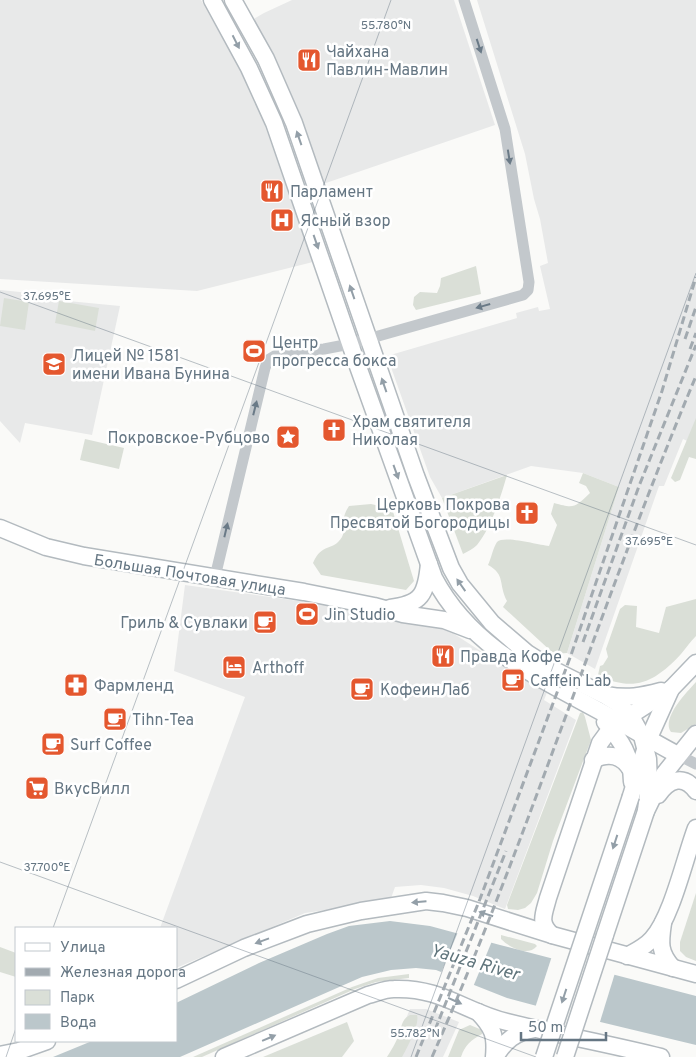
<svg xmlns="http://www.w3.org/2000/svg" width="696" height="1057" font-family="Overpass,sans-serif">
<rect width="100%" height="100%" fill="#fafaf8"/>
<g fill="#e8e9e9">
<polygon points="0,0 201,0 243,75 260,112 313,262 197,291 0,279"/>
<polygon points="292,0 454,0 495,125 323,184 252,20 264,13"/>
<polygon points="477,0 696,0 696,445 683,439 664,486 659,486 595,669 567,653 619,487 583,473 531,466 442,498 430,477 387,356 517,318 516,313 538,307 539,311 550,309 540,266 548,263 540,219 534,199 525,154"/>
<polygon points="0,290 30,293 37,298 120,306 92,435 25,423 20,443 0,421"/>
<polygon points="185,585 355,609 445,628 499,663 548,690 544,700 576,720 505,909 473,896 444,888 421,885 395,887 390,901 305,913 176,968 176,928 160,928 245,697 174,671"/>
<polygon points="410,1009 426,1009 459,1022 443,1057 390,1057"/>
</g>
<g fill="#dadfd7">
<polygon points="476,266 481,294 416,310 413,305 414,297 420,292 437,293 440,286 441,278"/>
<polygon points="4,298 29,302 25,330 0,326"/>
<polygon points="59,301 99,308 95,331 55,323"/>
<polygon points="696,418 696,459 689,457 680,480 675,482 671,478"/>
<polygon points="85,439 124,448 119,469 80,460"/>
<path d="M583 473 619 487 567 653 554 654 503 607 507 601C498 584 506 575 488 565 491 559 493 548 497 542 504 535 538 545 549 546L557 525 551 514 554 503C575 509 575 507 590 493L586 486 579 483Z"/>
<path d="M507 475C501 496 491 528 477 545 473 549 468 551 463 554L442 498Z"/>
<path d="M371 504 384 507 391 505 414 581 406 590 321 575 313 563C322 542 333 552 342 537 345 531 343 523 344 517 345 513 347 509 349 506Z"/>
<path d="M696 599V636C690 642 686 648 681 654 655 682 634 693 598 675L600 666 603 665 608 657 606 649 620 609 625 605 637 606 636 627 659 633 666 607Z"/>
<path d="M696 682V724L681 733 671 732C661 718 687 692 696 682Z"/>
<polygon points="583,712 585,717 591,740 553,841 537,893 531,903 525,908 518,910 508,909 507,905 580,713"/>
<polygon points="696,893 696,961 686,957 680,951 680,942"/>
<path d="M501 935 535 944 537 946C528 957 510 948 501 939Z"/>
<polygon points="0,947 16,953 16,977 0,972"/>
<polygon points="409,974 409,978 376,982 355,989 202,1057 193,1057 352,987 378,978"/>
<path d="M410 1015H417C420 1024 407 1048 402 1057H387C391 1051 396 1042 399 1035 402 1026 401 1020 410 1015Z"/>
<polygon points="347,1022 354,1041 342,1057 263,1057"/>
<path d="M470 1025 482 1030V1034C471 1040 465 1045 461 1057H448L459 1030Z"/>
</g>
<polygon fill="#bbc7cb" points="390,921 430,926 500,945 696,996 696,1045 563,1013 507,998 436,970 416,968 391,970 362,977 180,1057 53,1057 92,1041 176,1041 176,1003 259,963 327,934 349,926"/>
<g fill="#fafaf8">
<polygon points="458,932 492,941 473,987 440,975"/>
<polygon points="552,956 615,973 599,1025 535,1008"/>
</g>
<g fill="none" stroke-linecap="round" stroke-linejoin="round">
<g stroke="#b3babf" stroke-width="19">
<g id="secondary">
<path d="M212 0 249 68 274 123 356 361 434 578C471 648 538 677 605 714 629 727 653 742 678 755"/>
<polyline points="233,0 266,59 294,123 416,476 451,568 460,584 492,623 527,653 554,670 604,695 617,703 631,716 642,736 648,759 649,783 646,811"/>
<polyline points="0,528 46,547 84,556 304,592 374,606 403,614 444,620 470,630"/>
<path d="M390 608C422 604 426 594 429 564"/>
<path d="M607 695C627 699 642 696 661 691"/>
<path d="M605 722C621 740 632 756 632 782"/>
<path d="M593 760C609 752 622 755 631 770"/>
<path d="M658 795C669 779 684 774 696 791"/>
<polyline points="631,796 648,740 671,689 696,663"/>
<path d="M663 923C660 943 659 953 673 968"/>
<path d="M552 935C538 923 544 914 548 898L600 743 611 728 671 689"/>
<polyline points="605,935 646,811 664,774 696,734"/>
<path d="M627 956C636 951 645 947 652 939 672 917 685 857 696 828"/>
<polyline points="176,980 244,948 307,924 361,911 426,901 443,903 467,908 552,935 696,974"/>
<path d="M478 1012C493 1028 496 1035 494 1057"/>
<polyline points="0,1055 19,1051 47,1041"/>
<path d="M224 1057 368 995C376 993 385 989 394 989 441 987 465 1012 507 1022 558 1035 610 1044 661 1057"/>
<path d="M495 1057C505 1041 515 1032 534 1029"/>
</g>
</g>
<g stroke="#c3c8cc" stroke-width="11">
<polyline points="215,577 265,368 268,360 278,354 324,349 350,344 523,295 528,290 529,282 505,129 464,0"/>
<polyline points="678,755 696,764"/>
</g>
<use href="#secondary" stroke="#fff" stroke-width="16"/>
<g stroke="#a2aab0" stroke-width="3" stroke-dasharray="8 4" stroke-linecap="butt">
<polyline points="685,339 696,307"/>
<polyline points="690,349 696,333"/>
<polyline points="583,642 639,486 696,345"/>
<polyline points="435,1030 506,851"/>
<polyline points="416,1057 480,899 571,655 662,391 696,277"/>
<path d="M432 1057C530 834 602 600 696 376"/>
</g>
<g stroke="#b3babf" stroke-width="19" stroke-linecap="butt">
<g id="secondary-bridge">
<polyline points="544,1057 631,796"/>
<polyline points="565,1057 605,935"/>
</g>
</g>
<use href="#secondary-bridge" stroke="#fff" stroke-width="16"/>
</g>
<defs><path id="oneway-solid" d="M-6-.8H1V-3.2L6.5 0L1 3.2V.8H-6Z" transform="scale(1.25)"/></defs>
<g fill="#939fa8">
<use href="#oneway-solid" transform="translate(236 42) rotate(63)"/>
<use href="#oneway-solid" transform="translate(299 138) rotate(-109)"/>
<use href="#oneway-solid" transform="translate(316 242) rotate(71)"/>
<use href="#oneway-solid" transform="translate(352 292) rotate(-109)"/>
<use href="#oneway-solid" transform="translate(384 385) rotate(-109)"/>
<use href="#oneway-solid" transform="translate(396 472) rotate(70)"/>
<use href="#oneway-solid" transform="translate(461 585) rotate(-125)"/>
<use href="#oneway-solid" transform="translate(615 842) rotate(108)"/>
<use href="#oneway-solid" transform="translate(419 902) rotate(175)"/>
<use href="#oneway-solid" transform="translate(486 914) rotate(-162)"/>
<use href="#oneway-solid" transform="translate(262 941) rotate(160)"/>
<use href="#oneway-solid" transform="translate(564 996) rotate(108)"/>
<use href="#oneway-solid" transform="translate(455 1001) rotate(24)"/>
<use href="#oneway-solid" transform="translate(269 1038) rotate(-23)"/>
</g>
<g fill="#6a7a87">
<use href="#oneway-solid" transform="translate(479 46) rotate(72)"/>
<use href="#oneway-solid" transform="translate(509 157) rotate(81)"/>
<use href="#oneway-solid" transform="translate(483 306) rotate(164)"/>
<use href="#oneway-solid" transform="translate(255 408) rotate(-76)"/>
<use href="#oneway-solid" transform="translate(226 530) rotate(-77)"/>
</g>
<path fill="none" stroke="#657683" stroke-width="1" stroke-opacity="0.45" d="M0 292 696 545M0 862 536 1057M53 928 391 0M6 1057 16 1028M411 1057 696 273"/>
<defs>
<g id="restaurant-square" transform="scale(1.25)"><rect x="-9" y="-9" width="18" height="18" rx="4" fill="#e4572e" stroke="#fff"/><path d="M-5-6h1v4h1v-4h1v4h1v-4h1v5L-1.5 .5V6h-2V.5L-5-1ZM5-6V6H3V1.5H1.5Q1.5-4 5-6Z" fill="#fff"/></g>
<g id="hospital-square" transform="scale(1.25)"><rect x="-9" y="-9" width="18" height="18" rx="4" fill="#e4572e" stroke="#fff"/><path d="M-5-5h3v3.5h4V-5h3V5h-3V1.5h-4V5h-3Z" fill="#fff"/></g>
<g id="stadium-square" transform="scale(1.25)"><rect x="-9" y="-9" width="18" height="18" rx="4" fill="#e4572e" stroke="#fff"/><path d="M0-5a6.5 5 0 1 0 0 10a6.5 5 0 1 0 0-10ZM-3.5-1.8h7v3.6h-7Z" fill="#fff"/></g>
<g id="school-square" transform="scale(1.25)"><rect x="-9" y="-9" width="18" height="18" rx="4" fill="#e4572e" stroke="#fff"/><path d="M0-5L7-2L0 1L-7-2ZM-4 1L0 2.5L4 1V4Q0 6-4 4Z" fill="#fff"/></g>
<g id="church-square" transform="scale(1.25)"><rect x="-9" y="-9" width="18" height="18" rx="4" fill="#e4572e" stroke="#fff"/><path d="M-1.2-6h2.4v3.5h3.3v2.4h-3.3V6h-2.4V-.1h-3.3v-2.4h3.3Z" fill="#fff"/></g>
<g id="sight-square" transform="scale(1.25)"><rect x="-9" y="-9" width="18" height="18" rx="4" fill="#e4572e" stroke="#fff"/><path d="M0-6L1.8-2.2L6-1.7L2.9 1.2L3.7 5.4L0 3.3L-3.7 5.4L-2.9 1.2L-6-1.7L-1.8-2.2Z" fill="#fff"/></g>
<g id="cafe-square" transform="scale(1.25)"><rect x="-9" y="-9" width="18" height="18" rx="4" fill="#e4572e" stroke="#fff"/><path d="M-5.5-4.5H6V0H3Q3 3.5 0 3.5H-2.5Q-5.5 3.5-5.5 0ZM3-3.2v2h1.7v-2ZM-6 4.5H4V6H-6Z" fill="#fff"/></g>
<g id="hotel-square" transform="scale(1.25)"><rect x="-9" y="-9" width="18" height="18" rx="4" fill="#e4572e" stroke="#fff"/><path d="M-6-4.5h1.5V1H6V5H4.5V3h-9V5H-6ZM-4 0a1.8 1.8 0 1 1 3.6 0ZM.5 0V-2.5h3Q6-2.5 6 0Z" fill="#fff"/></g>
<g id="pharmacy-square" transform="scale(1.25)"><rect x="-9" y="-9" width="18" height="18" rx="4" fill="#e4572e" stroke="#fff"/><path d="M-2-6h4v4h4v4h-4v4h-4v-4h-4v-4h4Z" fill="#fff"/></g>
<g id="supermarket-square" transform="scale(1.25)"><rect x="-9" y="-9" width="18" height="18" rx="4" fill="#e4572e" stroke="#fff"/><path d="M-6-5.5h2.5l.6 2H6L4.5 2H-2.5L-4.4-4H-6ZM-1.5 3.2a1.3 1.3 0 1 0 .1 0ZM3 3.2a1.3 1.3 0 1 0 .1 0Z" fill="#fff"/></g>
</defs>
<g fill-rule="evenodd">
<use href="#restaurant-square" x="309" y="60"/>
<use href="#restaurant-square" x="272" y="191"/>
<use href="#hospital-square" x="282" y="220"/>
<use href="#stadium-square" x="254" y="351"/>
<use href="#school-square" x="54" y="364"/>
<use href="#church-square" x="334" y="430"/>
<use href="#sight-square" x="288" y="437"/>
<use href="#church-square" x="527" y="513"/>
<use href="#stadium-square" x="307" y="614"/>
<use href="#cafe-square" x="265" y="622"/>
<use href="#restaurant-square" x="443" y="656"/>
<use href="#hotel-square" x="234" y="667"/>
<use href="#cafe-square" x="513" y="680"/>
<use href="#pharmacy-square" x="76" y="685"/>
<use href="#cafe-square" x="362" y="689"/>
<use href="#cafe-square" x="115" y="719"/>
<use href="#cafe-square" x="53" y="744"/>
<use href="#supermarket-square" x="37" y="788"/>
</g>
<g text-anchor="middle" stroke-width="5" stroke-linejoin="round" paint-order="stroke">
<g font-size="16" fill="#657683" stroke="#fff" text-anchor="start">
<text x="326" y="57">Чайхана<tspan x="326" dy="18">Павлин-Мавлин</tspan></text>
<text x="290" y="197">Парламент</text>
<text x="300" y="226">Ясный взор</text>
<text x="272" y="348">Центр<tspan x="272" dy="18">прогресса бокса</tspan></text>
<text x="72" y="361">Лицей № 1581<tspan x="72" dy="18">имени Ивана Бунина</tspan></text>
<text x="352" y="427">Храм святителя<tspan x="352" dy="18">Николая</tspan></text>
<text x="270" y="443" text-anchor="end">Покровское-Рубцово</text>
<text x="510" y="510" text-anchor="end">Церковь Покрова<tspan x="510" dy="18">Пресвятой Богородицы</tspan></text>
<text x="324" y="620">Jin Studio</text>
<text x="248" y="628" text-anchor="end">Гриль &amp; Сувлаки</text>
<text x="460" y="662">Правда Кофе</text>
<text x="252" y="673">Arthoff</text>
<text x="530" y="686">Caffein Lab</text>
<text x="94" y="691">Фармленд</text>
<text x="380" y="695">КофеинЛаб</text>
<text x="132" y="725">Tihn-Tea</text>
<text x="70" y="750">Surf Coffee</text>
<text x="54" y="794">ВкусВилл</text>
</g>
<g font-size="16" fill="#657683" stroke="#fff">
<text transform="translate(190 574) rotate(9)" y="6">Большая Почтовая улица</text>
</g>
<g font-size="18" font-style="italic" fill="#60757c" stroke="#fff">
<text transform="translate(475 962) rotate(16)" y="6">Yauza River</text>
</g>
</g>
<g font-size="12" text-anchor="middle" fill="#657683" stroke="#fff" stroke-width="5" stroke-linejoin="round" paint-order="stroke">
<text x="386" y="29">55.780°N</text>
<text x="47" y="300">37.695°E</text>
<text x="649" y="545">37.695°E</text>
<text x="47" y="871">37.700°E</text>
<text x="415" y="1037">55.782°N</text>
</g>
<rect x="15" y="927" width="162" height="115" fill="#ffffff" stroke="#c1c8cd"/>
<rect x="25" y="943" width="25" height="8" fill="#ffffff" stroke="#c1c8cd"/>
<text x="60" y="952" font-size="15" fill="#657683">Улица</text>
<rect x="25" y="968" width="25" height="8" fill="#a2aab0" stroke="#c1c8cd"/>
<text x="60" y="977" font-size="15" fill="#657683">Железная дорога</text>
<rect x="25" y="990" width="25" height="15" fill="#dadfd7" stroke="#c1c8cd"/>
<text x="60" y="1002" font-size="15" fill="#657683">Парк</text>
<rect x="25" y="1014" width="25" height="15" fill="#bbc7cb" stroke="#c1c8cd"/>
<text x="60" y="1027" font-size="15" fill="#657683">Вода</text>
<path d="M521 1032v8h85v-8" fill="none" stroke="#657683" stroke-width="2.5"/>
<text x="528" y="1032" font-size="15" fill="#657683" stroke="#ffffff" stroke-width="4" paint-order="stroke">50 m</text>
</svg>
